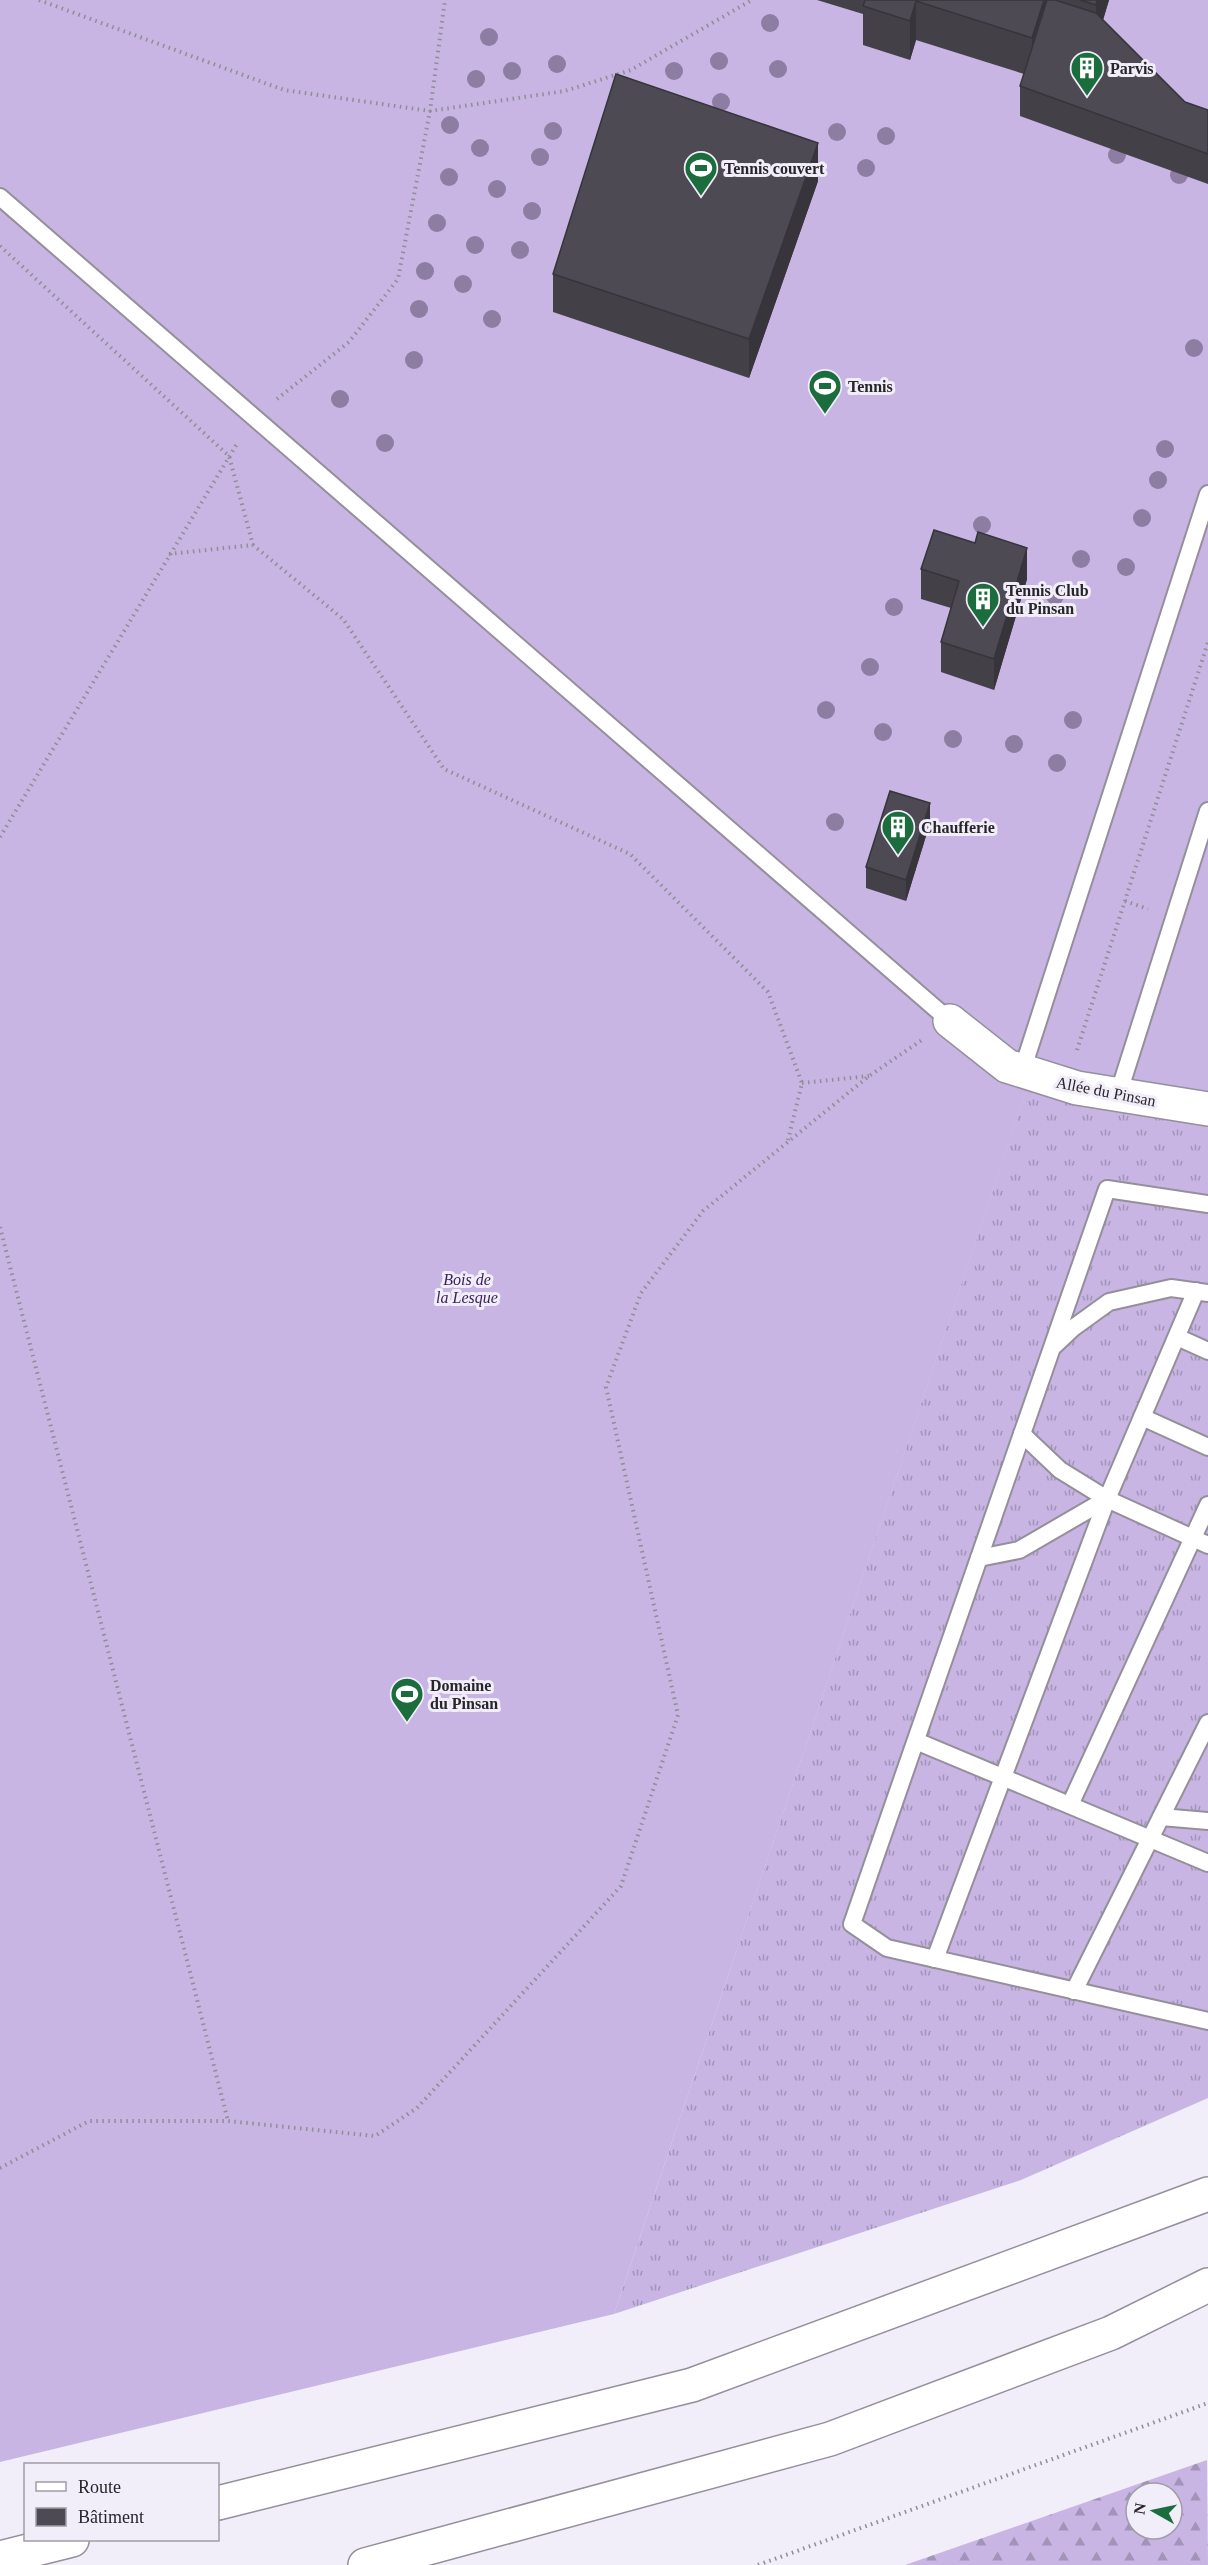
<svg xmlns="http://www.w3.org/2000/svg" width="1208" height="2565" font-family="Georgia,serif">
<defs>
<pattern id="grass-tufts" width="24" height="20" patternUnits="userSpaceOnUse" patternTransform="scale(1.5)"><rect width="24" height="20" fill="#c8b5e3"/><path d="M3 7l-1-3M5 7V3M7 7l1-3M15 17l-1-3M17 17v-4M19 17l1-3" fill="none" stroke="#a293b8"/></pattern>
<pattern id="forest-firs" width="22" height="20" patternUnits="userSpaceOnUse" patternTransform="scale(1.5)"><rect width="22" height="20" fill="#c8b5e3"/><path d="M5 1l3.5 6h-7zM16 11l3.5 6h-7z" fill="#a293b8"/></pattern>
</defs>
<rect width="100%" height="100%" fill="#f1edf9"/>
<polygon fill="url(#grass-tufts)" points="1032,1074 1208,1109 1208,2098 1021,2180 614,2314"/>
<path fill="url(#forest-firs)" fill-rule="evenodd" d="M1207 2460 1208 2565H905ZM1136 2493H1172V2529H1136Z"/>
<polygon fill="#c8b5e3" points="0,0 1208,0 1208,1109 1032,1075 614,2314 0,2462"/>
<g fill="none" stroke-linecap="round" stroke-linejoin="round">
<g stroke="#948f9a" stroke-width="20">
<g id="lane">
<polyline points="0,197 950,1021"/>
<polyline points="1022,1071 1208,494"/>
<polyline points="1118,1095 1208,811"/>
<polyline points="1208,1204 1107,1189 852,1924 887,1948 1208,2021"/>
<polyline points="1177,1337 1208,1351"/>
<polyline points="1055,1345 1073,1328 1109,1302 1171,1288 1208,1293"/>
<polyline points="1142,1417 1208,1447"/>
<polyline points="1022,1434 1060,1470 1107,1499 1208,1545"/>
<polyline points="979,1558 1019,1550 1107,1499"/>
<polyline points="916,1741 1208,1863"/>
<polyline points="1070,1805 1208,1505"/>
<polyline points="1161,1817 1208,1821"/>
<polyline points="935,1959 1107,1499 1196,1291"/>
<polyline points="1074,1991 1208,1723"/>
</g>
</g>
<g stroke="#948f9a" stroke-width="36">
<polyline id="street" points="950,1021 1007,1066 1077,1088 1208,1109"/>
</g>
<g stroke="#948f9a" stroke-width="36">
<g id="highway">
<polyline points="218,2503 692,2385 1208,2194"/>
<polyline points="0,2558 72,2540"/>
<polyline points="365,2565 830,2439 1111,2333 1208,2285"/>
</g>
</g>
<g stroke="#908d95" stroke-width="4" stroke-dasharray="1.5 4.5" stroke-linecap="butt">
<polyline points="39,0 284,90 430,111 565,91 631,70 752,0"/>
<polyline points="0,246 229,456 253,545"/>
<polyline points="277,399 349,342 398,279 430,111 445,0"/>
<polyline points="169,554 253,545 343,619 444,769 630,854 768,992 802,1083 788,1140"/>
<polyline points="0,837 238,442"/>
<polyline points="1125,901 1148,909"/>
<polyline points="1077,1050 1208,642"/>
<polyline points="802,1083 869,1076"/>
<polyline points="0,1227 228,2121"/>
<polyline points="0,2168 89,2121 228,2121 375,2136 417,2108 621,1886 678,1715 606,1387 641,1293 703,1211 869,1076 922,1040"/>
<polyline points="758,2565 1208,2403"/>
</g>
<use href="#lane" stroke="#fff" stroke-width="16"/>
<use href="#street" stroke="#fff" stroke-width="33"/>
<use href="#highway" stroke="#fff" stroke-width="33"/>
</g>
<g fill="#8e7da2">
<circle cx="770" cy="23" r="9"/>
<circle cx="489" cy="37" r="9"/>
<circle cx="719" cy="61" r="9"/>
<circle cx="557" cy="64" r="9"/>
<circle cx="778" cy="69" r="9"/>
<circle cx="512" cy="71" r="9"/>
<circle cx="674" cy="71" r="9"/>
<circle cx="476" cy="79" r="9"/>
<circle cx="721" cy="102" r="9"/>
<circle cx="450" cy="125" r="9"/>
<circle cx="553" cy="131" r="9"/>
<circle cx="837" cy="132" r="9"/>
<circle cx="886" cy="136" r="9"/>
<circle cx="480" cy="148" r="9"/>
<circle cx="1117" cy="155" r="9"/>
<circle cx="540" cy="157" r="9"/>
<circle cx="866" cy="168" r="9"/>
<circle cx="1179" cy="175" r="9"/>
<circle cx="449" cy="177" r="9"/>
<circle cx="497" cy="189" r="9"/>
<circle cx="532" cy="211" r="9"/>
<circle cx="437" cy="223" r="9"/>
<circle cx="475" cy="245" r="9"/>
<circle cx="520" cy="250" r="9"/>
<circle cx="425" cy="271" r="9"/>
<circle cx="463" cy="284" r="9"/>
<circle cx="419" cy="309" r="9"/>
<circle cx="492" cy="319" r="9"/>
<circle cx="1194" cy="348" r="9"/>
<circle cx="414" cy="360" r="9"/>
<circle cx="340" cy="399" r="9"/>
<circle cx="385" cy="443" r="9"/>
<circle cx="1165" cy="449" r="9"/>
<circle cx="1158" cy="480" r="9"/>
<circle cx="1142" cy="518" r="9"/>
<circle cx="982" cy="525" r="9"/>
<circle cx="1081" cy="559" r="9"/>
<circle cx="1126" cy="567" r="9"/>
<circle cx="1055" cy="596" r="9"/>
<circle cx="894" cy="607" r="9"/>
<circle cx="870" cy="667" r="9"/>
<circle cx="826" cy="710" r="9"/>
<circle cx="1073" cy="720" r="9"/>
<circle cx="883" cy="732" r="9"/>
<circle cx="953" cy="739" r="9"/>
<circle cx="1014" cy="744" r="9"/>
<circle cx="1057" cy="763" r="9"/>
<circle cx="835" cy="822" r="9"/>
</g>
<g fill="#434048">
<polygon points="817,0 1109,0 1103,20 1185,102 1208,110 1208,184 1020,116 1020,86 1024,74 916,40 910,60 863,45 863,14"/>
<polygon points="818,181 749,378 553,312 553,274"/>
<polygon points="921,569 1027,579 994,690 941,672 941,642 951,608 921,599"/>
<polygon points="930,823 906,901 866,888 866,867"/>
</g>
<g fill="#37343b">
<polygon points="1044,0 1047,0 1032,77 1032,38"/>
<polygon points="1097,0 1109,0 1096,43 1096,5"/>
<polygon points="916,1 916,40 910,60 910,21"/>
<polygon points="818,143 818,181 749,378 749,339"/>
<polygon points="1027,548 1027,579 994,690 994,659"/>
<polygon points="930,803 930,823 906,901 906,880"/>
</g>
<g fill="#4e4a54" stroke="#37343b" stroke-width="1.5">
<polygon points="865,0 1044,0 1032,38 916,1 910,21 863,6"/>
<polygon points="1047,0 1055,0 1096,13 1185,102 1208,110 1208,154 1020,86"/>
<polygon points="1080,0 1097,0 1096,5"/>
<polygon points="616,74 818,143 749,339 553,274"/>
<polygon points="934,530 975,543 978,532 1027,548 994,659 941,642 959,581 921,569"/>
<polygon points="890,791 930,803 906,880 866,867"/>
</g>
<defs>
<g id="building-pin" transform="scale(1.725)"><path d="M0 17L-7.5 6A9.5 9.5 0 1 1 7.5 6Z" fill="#1c6d3d" stroke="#f1edf9"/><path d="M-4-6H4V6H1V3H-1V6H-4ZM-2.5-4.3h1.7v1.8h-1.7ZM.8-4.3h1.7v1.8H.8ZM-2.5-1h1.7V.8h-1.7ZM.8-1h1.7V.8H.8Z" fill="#fff"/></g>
<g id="stadium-pin" transform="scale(1.725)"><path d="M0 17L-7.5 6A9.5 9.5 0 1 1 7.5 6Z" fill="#1c6d3d" stroke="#f1edf9"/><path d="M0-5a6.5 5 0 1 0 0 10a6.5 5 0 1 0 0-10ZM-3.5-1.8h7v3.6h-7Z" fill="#fff"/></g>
</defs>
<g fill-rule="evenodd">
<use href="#building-pin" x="1087" y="68"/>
<use href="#stadium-pin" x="701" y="168"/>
<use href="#stadium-pin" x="825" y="386"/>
<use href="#building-pin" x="983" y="599"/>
<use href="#building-pin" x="898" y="827"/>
<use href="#stadium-pin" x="407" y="1694"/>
</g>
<g text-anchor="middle" stroke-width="6" stroke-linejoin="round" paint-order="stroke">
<g font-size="16" font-weight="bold" fill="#272529" stroke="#f1edf9" text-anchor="start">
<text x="1110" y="74">Parvis</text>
<text x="724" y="174">Tennis couvert</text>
<text x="848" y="392">Tennis</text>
<text x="1006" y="596">Tennis Club<tspan x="1006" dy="18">du Pinsan</tspan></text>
<text x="921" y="833">Chaufferie</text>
<text x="430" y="1691">Domaine<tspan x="430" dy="18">du Pinsan</tspan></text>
</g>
<g font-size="16" fill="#272529" stroke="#f1edf9">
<text transform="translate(1106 1091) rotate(11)" y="6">Allée du Pinsan</text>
</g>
<g font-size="16" font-style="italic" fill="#3d225b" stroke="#f1edf9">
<text x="467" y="1285">Bois de<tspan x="467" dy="18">la Lesque</tspan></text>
</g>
</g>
<rect x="24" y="2463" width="195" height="78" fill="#f1edf9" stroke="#a09da6" stroke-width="1.5"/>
<rect x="36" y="2482" width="30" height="9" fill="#ffffff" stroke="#a09da6" stroke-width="1.5"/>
<text x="78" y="2493" font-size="18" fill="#272529">Route</text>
<rect x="36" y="2508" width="30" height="18" fill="#4e4a54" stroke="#a09da6" stroke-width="1.5"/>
<text x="78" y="2523" font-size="18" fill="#272529">Bâtiment</text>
<g transform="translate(1154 2511) rotate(279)"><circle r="28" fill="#f1edf9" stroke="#a09da6" stroke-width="1.5"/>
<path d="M0-4.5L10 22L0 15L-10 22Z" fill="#1c6d3d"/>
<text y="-9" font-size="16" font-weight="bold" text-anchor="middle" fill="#272529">N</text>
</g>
</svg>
